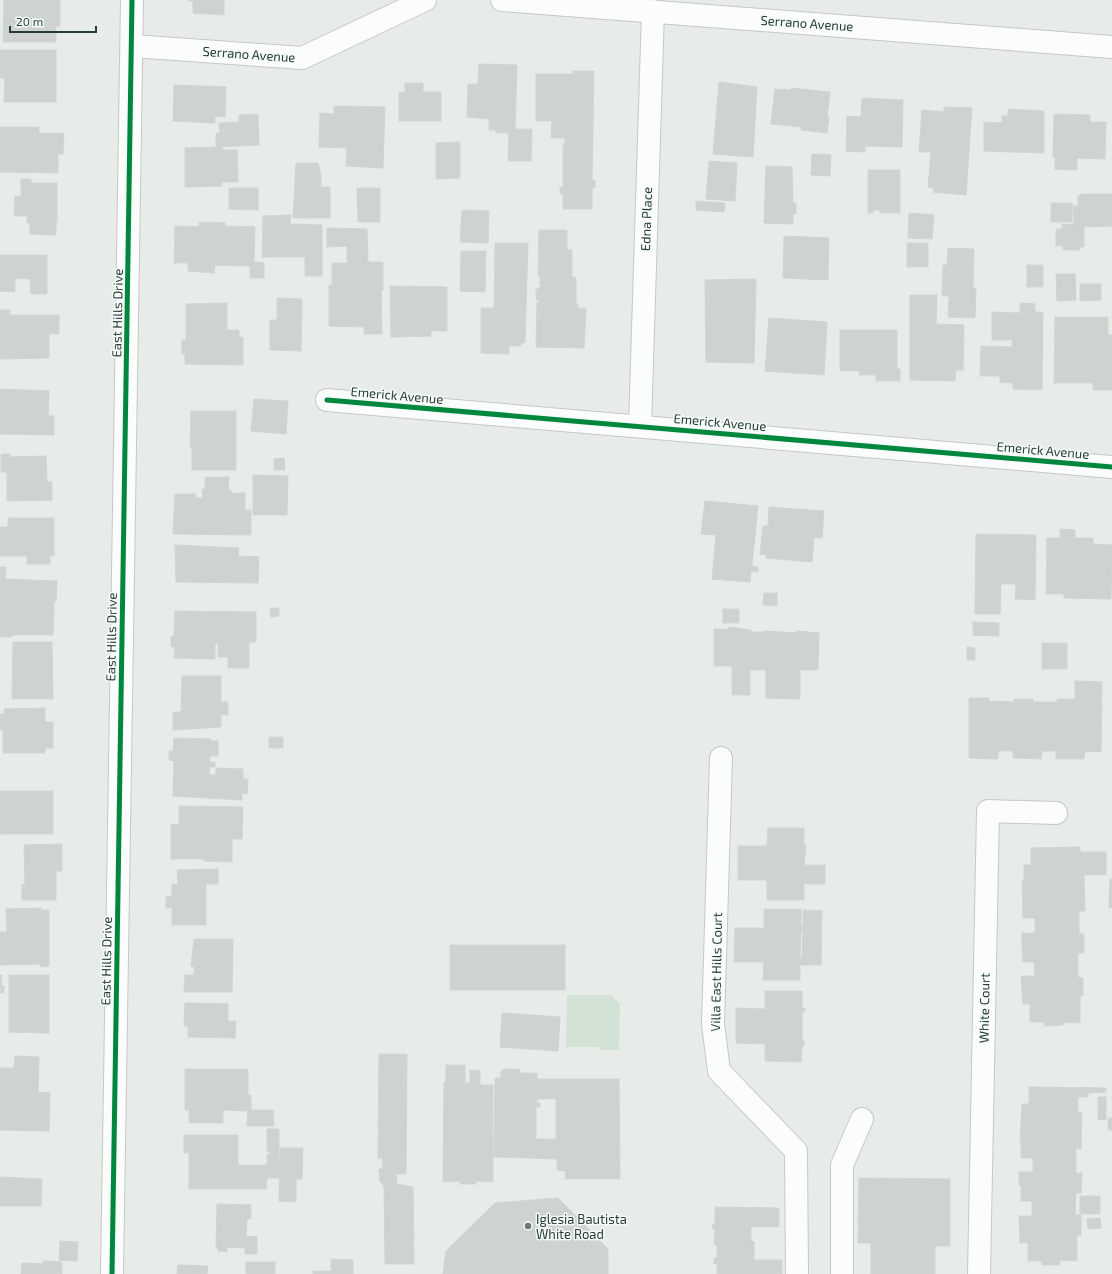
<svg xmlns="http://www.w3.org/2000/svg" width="1112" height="1274" font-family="'Exo 2',sans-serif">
<rect width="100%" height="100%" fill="#e7ece9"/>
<polygon fill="#d2e3d5" points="567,995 611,995 620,1004 619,1050 600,1050 599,1047 566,1047"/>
<g fill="#ced3d1" stroke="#d0d5d2" fill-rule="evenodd">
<polygon points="4,0 60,0 60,26 56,26 56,42 3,42"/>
<polygon points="187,0 224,0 224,15 193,13 193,2"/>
<polygon points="0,50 56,50 56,102 4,102 5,78 0,78"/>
<polygon points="479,64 517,65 515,129 532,129 531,161 508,161 509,133 496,133 496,130 489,130 489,119 467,117 468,84 478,84"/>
<polygon points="573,71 594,71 592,180 595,180 595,188 592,188 592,209 563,209 563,194 560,194 560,187 563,188 563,145 565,145 565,138 551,138 552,121 536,121 536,74 573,74"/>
<polygon points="719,82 757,87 753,157 713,154"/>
<polygon points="405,83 423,83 423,92 441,92 441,121 399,121 399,92 405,92"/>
<polygon points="174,85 226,87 225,117 215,116 215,123 173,121"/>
<polygon points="791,88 830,92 827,117 829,117 827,133 801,130 802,127 771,124 775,89 791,90"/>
<polygon points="862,98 903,100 902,147 865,146 865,152 846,151 847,116 861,117"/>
<polygon points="334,106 385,107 383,168 346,166 347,148 319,147 320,113 334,114"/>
<polygon points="944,107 972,108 966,195 933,192 934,188 928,187 931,152 919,152 922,110 944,112"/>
<polygon points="1008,109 1044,111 1044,153 984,151 984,122 1002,123 1002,116 1008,116"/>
<polygon points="258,114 259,145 216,147 216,133 220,133 219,123 239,122 239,115"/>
<polygon points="1054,114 1090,115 1090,122 1106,122 1105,159 1077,158 1077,170 1055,169 1055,157 1053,157"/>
<polygon points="0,127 39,127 39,133 64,133 63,154 58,154 58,173 0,172"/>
<polygon points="460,142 460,178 436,179 436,143"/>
<polygon points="222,147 223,150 237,150 238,182 222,182 222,186 185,187 185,148"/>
<polygon points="812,154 831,155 830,176 811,175"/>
<polygon points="709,161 737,163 735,201 706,199"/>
<polygon points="296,163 318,163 321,176 321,187 330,187 330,218 293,218"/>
<polygon points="766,166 792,167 793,203 796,203 796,214 793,214 793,224 764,223"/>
<polygon points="868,170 900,170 900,213 880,213 880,210 873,210 873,213 868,213"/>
<polygon points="21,179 31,179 31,183 57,183 57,222 56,222 56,235 30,234 30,223 27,223 27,216 14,216 15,196 21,196"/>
<polygon points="229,188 258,188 258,210 229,209"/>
<polygon points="357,188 380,188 380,222 358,222"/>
<polygon points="1082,194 1112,194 1112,226 1084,227 1084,247 1080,247 1080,250 1063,250 1063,246 1056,246 1056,229 1062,229 1062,224 1074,225 1073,206 1078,206 1078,196"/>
<polygon points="696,201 725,203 724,212 696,210"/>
<rect x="1051" y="203" width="21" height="19"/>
<polygon points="462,210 489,211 488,243 460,242"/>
<polygon points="909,213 934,215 932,239 908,238"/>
<polygon points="291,215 290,224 322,225 322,276 305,276 305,257 262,257 263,216"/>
<polygon points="199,222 225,223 225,226 255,227 254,262 264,263 264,278 250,278 250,266 215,265 214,273 188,271 188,263 174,263 175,226 199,227"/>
<polygon points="327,228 367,229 368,262 383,262 383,290 381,290 382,334 364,334 364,327 329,326 329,285 332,286 332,263 347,263 347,246 327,247"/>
<polygon points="539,230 567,230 567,250 572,250 572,277 576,277 576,303 578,304 577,308 586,308 584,348 536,347 537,302 540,302 536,299 536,290 542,285 540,285 540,276 538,276"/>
<polygon points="784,236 829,238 828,280 783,278"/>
<polygon points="495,243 528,243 525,343 522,343 520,346 509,346 509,354 481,353 481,308 494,308"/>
<rect x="907" y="243" width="21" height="24"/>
<polygon points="948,248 974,249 973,288 976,288 975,318 948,317 949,296 942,296 943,265 947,265"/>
<polygon points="461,251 486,251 485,292 460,291"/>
<polygon points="0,255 47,255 47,294 31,294 30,279 15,278 15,292 0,291"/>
<rect x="1027" y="265" width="16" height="22"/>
<polygon points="1056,274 1075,274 1076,300 1057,301"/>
<polygon points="756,279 754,363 706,362 705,280"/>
<polygon points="1080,284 1101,284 1101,300 1080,301"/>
<polygon points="390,286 447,287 447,331 431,331 431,336 391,337"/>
<polygon points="910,295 937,295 936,324 964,325 963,370 956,370 955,381 910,380"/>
<polygon points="277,298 302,299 301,351 270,350 270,320 277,320"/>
<polygon points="227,303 227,330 239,330 239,337 243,337 243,365 185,364 185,354 182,354 182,340 186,340 186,304"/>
<polygon points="1020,303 1035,304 1035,312 1043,312 1042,390 1013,389 1013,383 1000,382 1000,376 980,376 981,346 1012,347 1012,340 992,340 992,312 1020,313"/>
<polygon points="0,310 10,310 10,315 59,315 59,334 49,334 49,358 0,359"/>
<polygon points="1055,317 1108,317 1108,335 1112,335 1112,390 1093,390 1093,383 1054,383"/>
<polygon points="769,318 827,322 824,375 765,371"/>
<polygon points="840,330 897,330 897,369 900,369 900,381 876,381 876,375 859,375 859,371 840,371"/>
<polygon points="0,389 49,391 48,416 54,416 54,435 0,434"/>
<polygon points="254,399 288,401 286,434 251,431"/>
<polygon points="191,411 236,411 236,470 192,470 192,448 190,448"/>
<polygon points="1,454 10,454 10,457 46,456 47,482 52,482 52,500 7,501 7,472 1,472"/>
<polygon points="284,458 285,470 274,470 274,459"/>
<polygon points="253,475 288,476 287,515 253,515"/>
<polygon points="205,477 229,477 228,490 231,490 231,493 245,493 245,510 251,510 251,535 173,534 175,494 196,494 196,498 203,498 202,489 205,489"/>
<polygon points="705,501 758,506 752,566 758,567 758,572 751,571 750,582 712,579 716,535 701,534"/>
<polygon points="769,507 824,511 822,538 814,537 812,562 766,558 766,555 760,554 763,526 768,526"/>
<polygon points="8,518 54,518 54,556 50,556 50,564 27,564 27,556 0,556 0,527 8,527"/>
<polygon points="1060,529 1075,530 1075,538 1093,538 1093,544 1112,545 1111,599 1064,598 1064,594 1046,594 1047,538 1060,538"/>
<polygon points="976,534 1036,535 1035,600 1015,599 1016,584 1001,584 1000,614 975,614"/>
<polygon points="175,545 239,548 238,556 259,557 258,583 176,582"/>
<polygon points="0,567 6,567 5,579 57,581 56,601 54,601 53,635 12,635 11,637 0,637"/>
<polygon points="764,593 777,593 777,606 763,605"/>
<polygon points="270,608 279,608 279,616 271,617"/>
<rect x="723" y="609" width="16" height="14"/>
<polygon points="175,611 256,612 256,642 249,642 249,668 228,668 228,657 218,657 218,644 215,643 215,659 174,658 175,647 171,647 171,636 174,637"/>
<polygon points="973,622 999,623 999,636 973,635"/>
<polygon points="729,627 751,630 751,632 764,632 764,631 797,633 797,631 819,633 818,670 800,670 800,699 766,698 766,670 750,670 750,695 732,695 732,666 714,666 714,629 729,629"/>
<polygon points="13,642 52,642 53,699 12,699"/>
<rect x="1042" y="643" width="25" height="26"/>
<polygon points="967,647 975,648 975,660 967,660"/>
<polygon points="182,676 221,676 221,702 228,702 228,715 221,714 221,727 173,730 173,712 181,712"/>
<polygon points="1075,681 1102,682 1101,752 1085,751 1084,759 1056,759 1056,751 1042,751 1041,759 1013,758 1013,751 998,751 998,759 969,758 969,698 989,698 989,701 1014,702 1014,699 1033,699 1033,702 1057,702 1057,699 1075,699"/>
<polygon points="45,708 45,722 53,722 53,748 45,748 45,753 3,753 3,730 0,730 0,714 4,714 4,709"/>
<rect x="269" y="737" width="14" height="11"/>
<polygon points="174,738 211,739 211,741 218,741 218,756 210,756 210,762 215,762 215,767 210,767 209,775 216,775 216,768 243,769 243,779 248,779 247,794 242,793 242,800 173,796 174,761 169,760 169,751 173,751"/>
<rect x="0" y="791" width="53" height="43"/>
<polygon points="179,806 243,807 242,839 232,839 232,862 204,861 204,859 171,859 171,824 179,825"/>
<polygon points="768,828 804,828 804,845 806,845 804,865 825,865 825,884 804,884 804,900 767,900 767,880 738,880 738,846 767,846"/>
<polygon points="62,844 62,871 56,871 56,900 22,900 22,884 25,885 24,845"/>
<polygon points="1080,847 1080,852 1106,852 1106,875 1084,875 1085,911 1079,911 1079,934 1084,934 1084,953 1078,953 1078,977 1083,978 1083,996 1080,996 1080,1023 1063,1022 1063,1025 1044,1026 1044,1022 1030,1022 1030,1004 1023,1004 1021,976 1035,976 1034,962 1023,962 1022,947 1022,933 1035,933 1035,918 1023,918 1022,880 1024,880 1024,865 1031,865 1031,848"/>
<polygon points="218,869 218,884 206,884 206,925 172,925 172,908 166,908 166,897 172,896 172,884 178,884 177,870"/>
<polygon points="1110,879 1112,879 1112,908 1109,908"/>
<polygon points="41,908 41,910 49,910 49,966 40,967 40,964 0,965 0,932 7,932 6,909"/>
<path d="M764 909H801V926H803V910L822 911 821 965H800V980H763L764 962H734L735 928H764ZM801 931H803L802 958H800Z"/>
<polygon points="194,939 233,939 232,992 184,992 185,975 194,975 194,967 191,966"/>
<rect x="450" y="945" width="115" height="45"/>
<polygon points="0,975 2,975 1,986 4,986 4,993 1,993"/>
<polygon points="9,975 49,975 49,1033 9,1032"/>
<polygon points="765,991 802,991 802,1008 805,1008 804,1012 802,1012 802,1040 804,1040 804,1046 802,1046 801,1062 765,1061 765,1044 736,1043 736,1008 765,1009"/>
<polygon points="185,1003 228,1004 228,1021 236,1021 235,1038 188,1037 188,1026 184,1026"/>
<polygon points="502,1013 560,1017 558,1051 500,1047"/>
<polygon points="379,1054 407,1054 406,1174 396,1174 397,1184 413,1187 414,1264 385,1264 384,1186 380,1181 379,1169 383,1169 382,1158 378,1158"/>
<polygon points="15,1056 39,1057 38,1092 50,1093 49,1131 0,1130 0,1068 14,1068"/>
<polygon points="446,1065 465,1065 465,1083 470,1083 470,1070 480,1071 480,1085 493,1085 493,1182 476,1181 476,1184 460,1184 460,1181 443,1182 444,1082 446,1082"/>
<polygon points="185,1069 248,1069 248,1095 251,1095 251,1110 273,1110 274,1126 247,1126 248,1111 223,1110 223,1123 189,1123 189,1110 185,1110"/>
<path d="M505 1069H520V1073H537V1079H619L620 1179H565L566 1171 557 1170V1159L494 1157 495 1078H501V1071ZM537 1099H556V1139H536V1107H540V1103H537Z"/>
<polygon points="1029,1087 1106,1088 1106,1092 1088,1093 1088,1097 1078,1097 1078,1113 1082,1113 1081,1149 1076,1148 1076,1173 1082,1173 1081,1193 1076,1193 1075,1215 1081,1215 1081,1235 1077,1235 1077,1261 1060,1260 1060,1265 1042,1265 1042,1261 1028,1261 1028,1243 1020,1243 1019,1216 1032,1216 1032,1201 1021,1201 1021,1185 1019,1185 1019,1172 1033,1172 1033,1158 1021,1158 1021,1142 1020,1142 1022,1104 1029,1104"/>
<polygon points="1098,1097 1106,1097 1106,1120 1098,1119"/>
<rect x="1108" y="1118" width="4" height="12"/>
<polygon points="267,1129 279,1129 279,1178 267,1178 266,1189 189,1189 189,1153 184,1153 184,1135 238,1135 238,1165 267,1165 267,1155 269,1155 269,1151 267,1151"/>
<polygon points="280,1148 303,1148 302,1179 296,1179 296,1202 279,1201"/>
<polygon points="0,1177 42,1179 41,1206 0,1206"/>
<polygon points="859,1178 950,1179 950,1246 935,1246 935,1274 871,1274 871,1243 858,1243"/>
<rect x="1080" y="1196" width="20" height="18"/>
<polygon points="558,1198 608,1249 608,1274 443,1274 446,1251 495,1203"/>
<polygon points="217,1204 251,1205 251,1219 247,1219 246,1236 257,1237 257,1254 245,1254 245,1248 227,1247 227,1252 218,1251 218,1248 216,1248"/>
<polygon points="715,1207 779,1208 779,1227 751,1227 751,1242 754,1241 754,1260 782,1260 782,1274 717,1274 717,1264 714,1264 714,1258 717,1258 717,1245 714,1245 715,1229 713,1229 712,1224 715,1224"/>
<polygon points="1100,1218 1101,1228 1088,1229 1087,1219"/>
<polygon points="60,1241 78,1242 77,1261 59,1260"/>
<polygon points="331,1259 353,1260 353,1274 313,1274 313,1271 331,1271"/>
<polygon points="43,1261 62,1262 62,1274 21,1274 22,1263 43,1264"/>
<rect x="246" y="1262" width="29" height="12"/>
<polygon points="178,1265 208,1266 207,1274 177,1274"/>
</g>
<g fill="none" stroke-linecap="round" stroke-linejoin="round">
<g stroke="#c4c9c6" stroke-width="24">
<g id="minor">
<polyline points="502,0 1112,47"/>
<polyline points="132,46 302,58 425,0"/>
<polyline points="327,400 1112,467"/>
<polyline points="640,426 653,11"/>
<polyline points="721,758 713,1024 719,1071 796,1151 797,1274"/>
<polyline points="112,1274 132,0"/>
<polyline points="842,1274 842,1165 862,1119"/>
<polyline points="979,1274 988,811 1056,813"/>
</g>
</g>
<use href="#minor" stroke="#fbfcfc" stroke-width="22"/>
<g stroke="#f6faf8" stroke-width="8">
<g id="cycleway">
<polyline points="327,400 1112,467"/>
<polyline points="112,1274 132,0"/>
</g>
</g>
<use href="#cycleway" stroke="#00873e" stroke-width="5"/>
</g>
<circle fill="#6a7b73" stroke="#f6faf8" stroke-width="1.5" cx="528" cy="1226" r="4"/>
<g text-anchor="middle" stroke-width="3" stroke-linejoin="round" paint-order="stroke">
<g font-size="13" fill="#263e34" stroke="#f6faf8">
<text transform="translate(807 23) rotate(4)" y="5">Serrano Avenue</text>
<text transform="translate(249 54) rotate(4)" y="5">Serrano Avenue</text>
<text transform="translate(646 219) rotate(-88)" y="5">Edna Place</text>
<text transform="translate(117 313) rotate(-89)" y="5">East Hills Drive</text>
<text transform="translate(397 395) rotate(5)" y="5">Emerick Avenue</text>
<text transform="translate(720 422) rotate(5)" y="5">Emerick Avenue</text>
<text transform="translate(1043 450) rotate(5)" y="5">Emerick Avenue</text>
<text transform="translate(111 637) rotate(-89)" y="5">East Hills Drive</text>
<text transform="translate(106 961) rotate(-89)" y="5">East Hills Drive</text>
<text transform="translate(716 972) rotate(-89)" y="5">Villa East Hills Court</text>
<text transform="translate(984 1008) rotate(-89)" y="5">White Court</text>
</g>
<g font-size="13" fill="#263e34" stroke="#f6faf8" text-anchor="start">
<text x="536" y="1224">Iglesia Bautista<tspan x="536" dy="15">White Road</tspan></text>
</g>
</g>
<path d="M10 26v6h86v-6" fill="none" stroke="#263e34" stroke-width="2"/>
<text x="16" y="26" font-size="12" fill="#263e34" stroke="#f6faf8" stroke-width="3" paint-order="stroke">20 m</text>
</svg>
